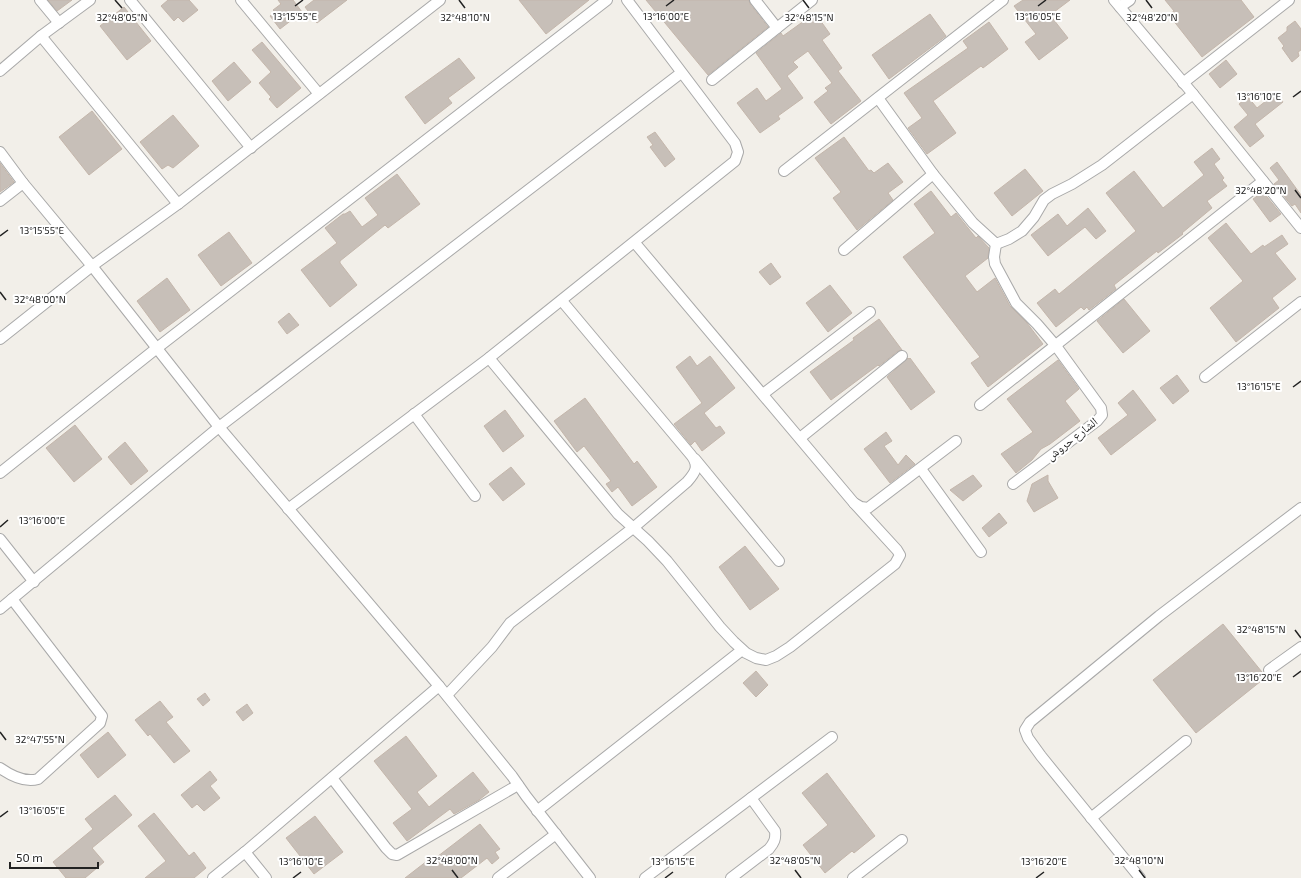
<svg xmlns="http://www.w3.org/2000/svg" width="1301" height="878" font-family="'Exo 2','Noto Naskh Arabic',sans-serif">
<rect width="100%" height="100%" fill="#f2efe9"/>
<g fill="#c7bfb8" stroke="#c4b6ab">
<polygon points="48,0 72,0 57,11"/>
<polygon points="168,0 189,0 198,10 183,22 178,17 174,21 161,6"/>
<polygon points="278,0 293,0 302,12 280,29 270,16 275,12 273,10 281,4"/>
<polygon points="314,0 347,0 317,23 305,7"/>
<polygon points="519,0 589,0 546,34"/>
<polygon points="646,0 749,0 750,4 768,27 708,75"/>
<polygon points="1023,0 1070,0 1050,15 1068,38 1039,60 1025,42 1036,34 1014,6"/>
<polygon points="1165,0 1241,0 1254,17 1202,57 1169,15 1174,11"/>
<polygon points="124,7 151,41 127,60 100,26"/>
<polygon points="815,13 830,34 822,40 842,68 838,71 861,101 831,124 814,102 828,91 825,88 832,83 808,51 793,62 798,67 787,76 803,98 778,116 780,119 760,133 737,103 757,88 766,101 782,89 756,53 781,33 783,36"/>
<polygon points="930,14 946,36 889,79 872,55"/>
<polygon points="1295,21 1301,29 1301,50 1298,52 1299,56 1292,62 1282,48 1284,46 1278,38 1287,31 1287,27"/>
<polygon points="989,22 1008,49 983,68 981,66 933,101 956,133 927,154 908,128 922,118 904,93 968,48 963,41"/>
<polygon points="262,42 301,88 277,108 269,99 271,97 259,83 271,72 252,50"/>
<polygon points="459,58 475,78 448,98 452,103 425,124 405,97"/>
<polygon points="1226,60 1237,74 1220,88 1209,74"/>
<polygon points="234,62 251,82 228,101 212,81"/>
<polygon points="1276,93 1283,102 1255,124 1264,136 1250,147 1234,127 1248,115 1239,104 1248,97 1257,108"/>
<polygon points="92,111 122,149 89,175 59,137"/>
<polygon points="173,115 199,146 173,168 168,165 162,169 140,142"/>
<polygon points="655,132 675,159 665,167 650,147 653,145 647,137"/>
<polygon points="844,137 869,171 871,170 874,173 888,163 903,182 888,193 893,200 857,230 833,198 841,192 815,158"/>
<polygon points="1212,148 1220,159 1214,164 1224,178 1222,180 1227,186 1207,201 1212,208 1182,233 1183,234 1158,253 1157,251 1114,285 1116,289 1089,310 1087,307 1084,310 1081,307 1056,327 1037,303 1055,289 1059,294 1136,231 1106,193 1134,171 1163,208 1204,175 1194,162"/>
<polygon points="1277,162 1301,195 1301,213 1295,204 1292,206 1274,184 1279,180 1270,168"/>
<polygon points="0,163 14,182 0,192"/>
<polygon points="1025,169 1043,191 1012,216 994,193"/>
<polygon points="397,174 420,204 388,228 385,225 340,261 340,263 357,285 330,307 301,270 337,243 325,228 343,214 345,214 350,211 362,227 378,215 365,198"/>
<polygon points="931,191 951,217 956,213 976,238 978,236 989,248 988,258 965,276 977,292 995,278 1010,306 1027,323 1043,344 988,387 971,363 980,357 903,257 935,233 914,204"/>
<polygon points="1263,192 1281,214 1270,222 1253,199"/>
<polygon points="1088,208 1106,231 1096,239 1085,227 1048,256 1031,235 1058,214 1067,226"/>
<polygon points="1226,223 1251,254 1263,245 1264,247 1282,235 1288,244 1275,253 1296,279 1272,298 1279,308 1236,342 1210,308 1243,281 1208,238"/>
<polygon points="229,232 252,263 221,286 198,255"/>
<polygon points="771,263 781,277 770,285 759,272"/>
<polygon points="167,278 190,310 160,332 137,301"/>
<polygon points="830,285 852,313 828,332 806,303"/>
<polygon points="1124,299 1150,331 1123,353 1097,321"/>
<polygon points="289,313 299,325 287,334 278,322"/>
<polygon points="879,319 902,350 898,351 879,366 878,365 831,400 810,372 854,340 853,338"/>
<polygon points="690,356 697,366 710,356 735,388 704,413 716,428 720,426 725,433 702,451 695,441 691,445 674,424 702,403 676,367"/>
<polygon points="908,358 909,359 910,358 935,392 911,410 887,377"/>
<polygon points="1058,360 1079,389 1065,401 1080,421 1050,444 1041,449 1032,460 1016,473 1001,454 1033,432 1007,399"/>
<polygon points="1177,375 1189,391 1173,404 1160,388"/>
<polygon points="1133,390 1156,420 1111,455 1098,438 1128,415 1118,403"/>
<polygon points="585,398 634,464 637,461 657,487 632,506 618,487 612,492 606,484 611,481 584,446 577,452 554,421"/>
<polygon points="505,410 524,436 503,452 484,426"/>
<polygon points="75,425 102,459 74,482 46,448"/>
<polygon points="886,432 892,441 884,446 898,465 906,455 915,464 890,483 864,449"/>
<polygon points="125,442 148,471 131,485 108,457"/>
<polygon points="511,467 525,484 503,501 489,484"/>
<polygon points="973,475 982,486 963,501 950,490"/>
<polygon points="1048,475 1048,481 1058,498 1034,512 1027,501 1032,484"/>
<polygon points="999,513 1007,523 989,537 982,528"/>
<polygon points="745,546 779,589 750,610 719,567"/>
<polygon points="1223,624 1266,677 1196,733 1153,680"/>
<polygon points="756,671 768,685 756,697 743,683"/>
<polygon points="205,693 210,700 203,706 197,699"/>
<polygon points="160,701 173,717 166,722 190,751 174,763 150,734 148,736 135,720"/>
<polygon points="247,704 253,713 243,721 236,712"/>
<polygon points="108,732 126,755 98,778 80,755"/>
<polygon points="406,736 437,776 417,792 429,807 473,772 489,792 479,800 454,814 450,809 407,841 393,823 412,809 374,761"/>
<polygon points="210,771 217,780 210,786 220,798 204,811 197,804 192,808 181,795"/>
<polygon points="827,773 875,836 854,853 852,851 825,873 803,845 828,825 802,793"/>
<polygon points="115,795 132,815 92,848 104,862 85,878 66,878 53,862 93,829 85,819"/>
<polygon points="154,813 189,856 194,852 206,868 194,878 145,878 166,861 138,826"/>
<polygon points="315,816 343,852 314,874 286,838"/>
<polygon points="480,824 500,849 495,852 499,858 492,864 487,858 461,878 405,878 427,861 429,863"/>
</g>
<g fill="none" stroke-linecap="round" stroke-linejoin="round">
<g stroke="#a9a9a9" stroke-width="12">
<g id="minor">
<polyline points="40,0 59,23"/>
<polyline points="130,0 251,148"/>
<polyline points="241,0 319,94"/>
<polyline points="755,0 777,28"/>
<polyline points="1114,0 1193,94 1301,228"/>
<polyline points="1120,7 1130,0"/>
<polyline points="41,36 178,204"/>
<polyline points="0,71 41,36 90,0"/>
<polyline points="712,80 812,0"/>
<polyline points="1183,83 1289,0"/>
<polyline points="878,98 933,174 973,223 996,244 1009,239 1022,231 1034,217 1044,200 1052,194 1072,184 1102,165 1193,94"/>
<polyline points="0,152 23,183 92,266 219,427 439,686"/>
<polyline points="784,171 1003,0"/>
<polyline points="0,201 23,183"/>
<polyline points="635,243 854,503 861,507 868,508 956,441"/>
<polyline points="996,244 994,257 995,264 1016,303 1037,324 1056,346 1101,408 1102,415 1097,421 1013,484"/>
<polyline points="844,250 933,174"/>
<polyline points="0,339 92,266 178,204 440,0"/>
<polyline points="489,358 618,514 648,541 667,561 720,627 734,642 746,653 756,658 766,660 776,656 790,647 895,564 900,555 897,550 854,503"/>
<polyline points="1205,377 1301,302"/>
<polyline points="763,394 870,312"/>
<polyline points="980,405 1263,181"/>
<polyline points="414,414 475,496"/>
<polyline points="800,438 902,356"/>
<polyline points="695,459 779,561"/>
<polyline points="921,469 981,552"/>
<polyline points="0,473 157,348 607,0"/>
<polyline points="288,509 489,358 735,161 738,152 735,143 627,0"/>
<polyline points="0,539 34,582"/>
<polyline points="0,609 219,427 681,73"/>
<polyline points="1269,670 1301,647"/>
<path d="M447 695 492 647 510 623 633 528 687 482C695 473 700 466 691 455L562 301"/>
<path d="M0 768C10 775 25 783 38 779L100 723 102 716 12 599"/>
<polyline points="332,778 386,848 392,854 397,855 518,785"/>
<polyline points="537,811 742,650"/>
<polyline points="1091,818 1186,741"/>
<polyline points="245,852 266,878"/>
<polyline points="213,878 245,852 439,686 512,776 526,796 590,878"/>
<polyline points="498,878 556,834"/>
<polyline points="645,878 832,737"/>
<path d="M731 878 769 849C774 843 776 839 775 831L751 798"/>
<polyline points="853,878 902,840"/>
<polyline points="1140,878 1041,756 1028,738 1025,730 1030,722 1159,616 1301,508"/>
</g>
</g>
<use href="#minor" stroke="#fff" stroke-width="10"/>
</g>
<path fill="none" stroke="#222" stroke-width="1.5" d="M115 0 122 8M459 0 465 8M803 0 809 8M1146 0 1152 8M295 6 303 0M666 6 674 0M1038 6 1046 0M1293 97 1301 91M1295 190 1301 198M0 236 8 230M0 292 6 300M1293 387 1301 381M0 527 8 520M1295 630 1301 638M1293 677 1301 671M0 732 6 740M0 817 8 811M452 870 458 878M795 870 801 878M1139 870 1145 878M293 878 301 872M665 878 673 872M1036 878 1044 872"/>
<g text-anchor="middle" stroke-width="4" stroke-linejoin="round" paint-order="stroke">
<g font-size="12" fill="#222" stroke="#fff">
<text transform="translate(1072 439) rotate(-38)" y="4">الشارع حروش</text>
</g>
</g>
<g font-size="10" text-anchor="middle" fill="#222" stroke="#fff" stroke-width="4" stroke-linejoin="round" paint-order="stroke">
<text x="295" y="20">13°15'55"E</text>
<text x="666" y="20">13°16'00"E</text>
<text x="1038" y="20">13°16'05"E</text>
<text x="122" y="21">32°48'05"N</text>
<text x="465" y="21">32°48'10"N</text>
<text x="809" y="21">32°48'15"N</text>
<text x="1152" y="21">32°48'20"N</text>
<text x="1259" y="100">13°16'10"E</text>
<text x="1261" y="194">32°48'20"N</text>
<text x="42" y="234">13°15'55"E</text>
<text x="40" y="303">32°48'00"N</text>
<text x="1259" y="390">13°16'15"E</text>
<text x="42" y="524">13°16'00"E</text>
<text x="1261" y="633">32°48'15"N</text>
<text x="1259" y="681">13°16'20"E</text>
<text x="40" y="743">32°47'55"N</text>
<text x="42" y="814">13°16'05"E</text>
<text x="452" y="864">32°48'00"N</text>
<text x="795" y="864">32°48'05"N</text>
<text x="1139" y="864">32°48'10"N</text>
<text x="301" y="865">13°16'10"E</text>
<text x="673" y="865">13°16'15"E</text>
<text x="1044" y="865">13°16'20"E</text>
</g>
<path d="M10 862v6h88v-6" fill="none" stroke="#222222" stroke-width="2"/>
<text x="16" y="862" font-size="12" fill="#222222" stroke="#ffffff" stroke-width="3" paint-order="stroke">50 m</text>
</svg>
